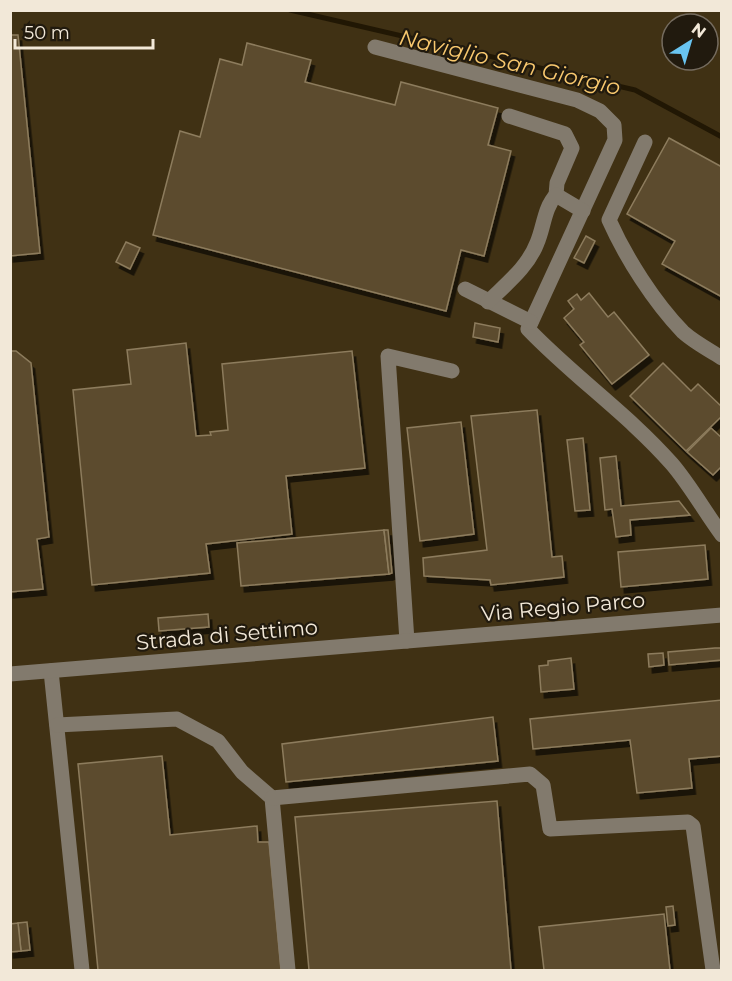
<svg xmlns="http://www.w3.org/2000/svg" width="732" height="981" font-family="Montserrat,sans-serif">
<defs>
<filter id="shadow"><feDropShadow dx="3.5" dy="6" stdDeviation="0" flood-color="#0009"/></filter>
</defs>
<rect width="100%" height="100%" fill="#403114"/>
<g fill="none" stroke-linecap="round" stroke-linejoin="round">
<polyline stroke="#211704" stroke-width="5" points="290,10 635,90 722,137"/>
</g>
<g fill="#5c4c2f" stroke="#8d7c5d" stroke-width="1.5" filter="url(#shadow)">
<polygon points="10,35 18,35 40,253 10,256"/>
<polygon points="247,43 311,60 305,82 395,105 401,82 498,108 488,145 511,151 484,256 461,250 446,311 153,235 180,131 200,137 220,59 242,65"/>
<polygon points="669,138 722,167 722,297 662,264 675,241 627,214"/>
<polygon points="586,236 595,241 584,263 574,258"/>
<polygon points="126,242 140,248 130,269 116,262"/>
<polygon points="589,293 608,317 614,312 649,355 612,384 580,345 584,342 564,318 574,309 568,301 577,294 581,300"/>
<polygon points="475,323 500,328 498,342 473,337"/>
<polygon points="186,343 196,436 211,435 210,432 228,430 222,364 352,351 365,468 286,476 292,534 206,544 210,573 92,585 73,390 131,384 127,350"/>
<polygon points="10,351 16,351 31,363 49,537 37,539 43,589 10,592"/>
<polygon points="663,363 691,391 698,384 722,407 722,416 686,451 630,396"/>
<polygon points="537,410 552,557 562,556 564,577 491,585 490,580 424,576 423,558 487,550 471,416"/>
<polygon points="461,422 474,534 420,541 407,428"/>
<polygon points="711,428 722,438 722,466 713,475 687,452"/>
<polygon points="583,438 590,510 575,511 567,440"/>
<polygon points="616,456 621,506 679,501 690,515 630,520 631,535 616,537 612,509 605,510 600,458"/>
<polygon points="384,530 389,574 241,586 237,543"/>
<polygon points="384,530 388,530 392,573 389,574"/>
<polygon points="705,545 708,579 621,587 618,552"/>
<polygon points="208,614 209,627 159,631 158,618"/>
<polygon points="715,648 722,648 722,660 669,665 668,652"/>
<polygon points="663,653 664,665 649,667 648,654"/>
<polygon points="571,658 574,689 541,692 539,666 548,665 548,661"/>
<polygon points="722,700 722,756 689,759 692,788 637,793 630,740 533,749 530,719"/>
<polygon points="493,717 498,761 286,782 282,744"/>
<polygon points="162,756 170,835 257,826 258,842 269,842 281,970 98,970 78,764"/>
<polygon points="497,801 511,970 309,970 295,817"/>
<polygon points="673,906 675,925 668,926 666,907"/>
<polygon points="664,914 670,970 544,970 539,927"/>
<polygon points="27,922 30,950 21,951 18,923"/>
<polygon points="18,923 21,951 10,952 10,924"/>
</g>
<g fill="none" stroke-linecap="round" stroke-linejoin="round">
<g stroke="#827a6d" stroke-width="15">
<path d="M375 47 577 100 600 111 614 125 615 140 528 329C574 377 628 414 672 464 690 485 705 512 722 535"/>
<polyline points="509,116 565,134 572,148 557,183 556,195 583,211"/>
<path d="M645 142 609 220C626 258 654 302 683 332 694 342 709 350 722 358"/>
<polyline points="465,289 531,322"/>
<path d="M488 302C506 284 528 267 537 243 544 227 544 208 556 195"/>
<polyline points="407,641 388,356 452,371"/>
<polyline points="51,671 82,970"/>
<polyline points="10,674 722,615"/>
<polyline points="57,725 177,719 218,741 242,772 272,798 288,970"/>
<polyline points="272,798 530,774 543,785 550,829 688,822 693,826 713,970"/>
</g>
</g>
<g text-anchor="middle" stroke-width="4.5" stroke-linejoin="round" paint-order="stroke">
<g font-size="21" fill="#f2e8d8" stroke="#211a0e">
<text transform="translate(563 607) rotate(-5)" y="7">Via Regio Parco</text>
<text transform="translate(227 635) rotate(-5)" y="7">Strada di Settimo</text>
</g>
<g font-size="22" font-style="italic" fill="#f8c86e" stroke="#211a0e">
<text transform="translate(510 62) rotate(13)" y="8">Naviglio San Giorgio</text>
</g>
</g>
<rect width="732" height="981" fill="none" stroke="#f2e8d8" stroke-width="24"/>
<g transform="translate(690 42) rotate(37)"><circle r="28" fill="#211a0e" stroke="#756c5f" stroke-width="1.5"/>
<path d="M0-4.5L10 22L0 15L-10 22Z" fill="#69c4f0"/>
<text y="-9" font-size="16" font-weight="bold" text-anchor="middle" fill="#f2e8d8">N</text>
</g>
<path d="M15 39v9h138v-9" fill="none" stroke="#f2e8d8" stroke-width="3"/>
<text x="24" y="39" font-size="18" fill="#f2e8d8" stroke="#211a0e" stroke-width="4.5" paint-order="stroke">50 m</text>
</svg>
